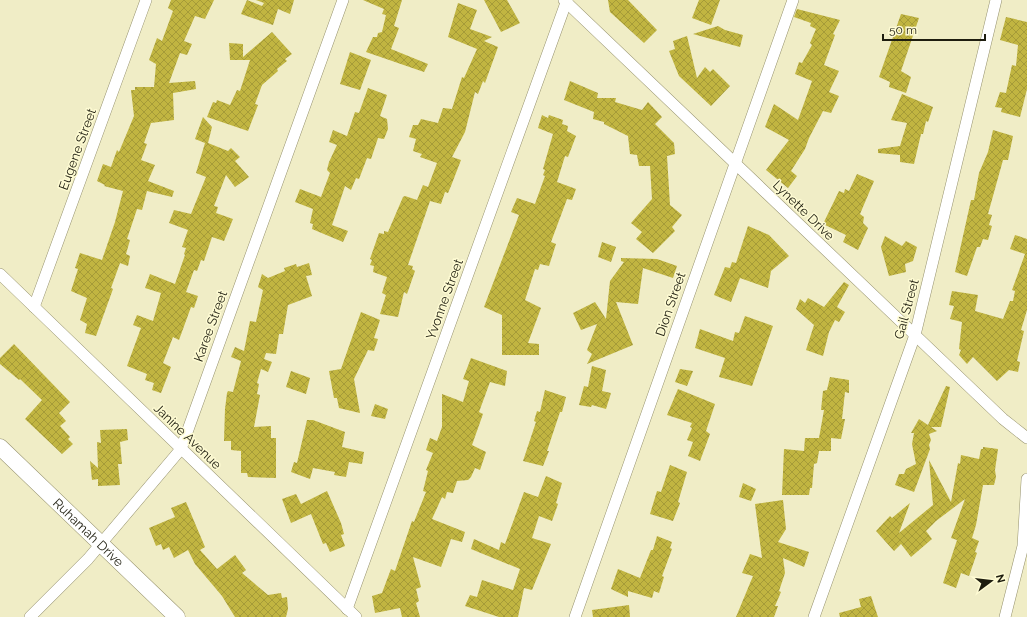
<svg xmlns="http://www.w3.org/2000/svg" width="1027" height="617" font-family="Raleway,sans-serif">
<defs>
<pattern id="building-cross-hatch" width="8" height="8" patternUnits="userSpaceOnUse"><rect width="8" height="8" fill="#c1b541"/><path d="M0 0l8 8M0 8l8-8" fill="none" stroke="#a59b38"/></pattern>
</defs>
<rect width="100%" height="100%" fill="#f0edc6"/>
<g fill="url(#building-cross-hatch)">
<polygon points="171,0 214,0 205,19 195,16 184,41 192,44 187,55 180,53 169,83 195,81 196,89 173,93 174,120 151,123 144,143 147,144 141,160 155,165 148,181 174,191 172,197 147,191 142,210 137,209 127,239 130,240 126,254 130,256 128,266 120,263 111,288 113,289 96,336 85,333 87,324 80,320 87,298 71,291 78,269 75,268 80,253 102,260 115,222 123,191 104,186 105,185 97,181 103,164 111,167 117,150 119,152 134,116 131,90 135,90 135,87 154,87 156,64 149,60 157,38 162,41 173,11 168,8"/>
<polygon points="247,0 262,6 264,3 256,0 294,0 290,14 278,9 273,25 241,14"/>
<polygon points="363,0 402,0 394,26 399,28 391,49 428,64 424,72 366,52 373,37 377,37 378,33 382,32 386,15 382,14 384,9"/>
<polygon points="484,0 507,0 520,23 501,32"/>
<polygon points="608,0 628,0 657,30 644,43 610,12"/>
<polygon points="699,0 720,0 711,25 692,18"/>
<polygon points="458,3 477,10 470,29 492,37 484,41 498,47 485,83 483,81 478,94 475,92 465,132 452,157 461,160 451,186 448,193 445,192 441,204 430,201 408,265 413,266 412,269 415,271 407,294 404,292 398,317 380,314 386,295 382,293 387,277 373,272 374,266 370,265 372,260 370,259 379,233 384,234 384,231 388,232 403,197 405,196 417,200 423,185 428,187 437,163 420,157 422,154 413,151 416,139 409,137 413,125 418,125 421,119 438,123 443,108 452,109 462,77 464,78 477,49 448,37"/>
<polygon points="797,9 840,20 833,34 835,35 824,65 839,71 829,92 839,96 831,113 823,111 809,138 805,149 791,171 797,176 788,188 766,170 789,140 765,127 774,104 798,120 812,81 795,74 799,62 802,63 812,45 810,43 816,29 810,26 811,23 794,17"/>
<polygon points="901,14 919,18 901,71 911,77 906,93 889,87 890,82 879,77"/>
<polygon points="1006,17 1027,22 1027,89 1020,117 1001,112 1002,108 995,107 1000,92 1006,93 1012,65 1016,66 1018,45 1000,40"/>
<polygon points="718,26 725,30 743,35 740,47 693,34"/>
<polygon points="272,32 292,54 285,59 287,61 277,69 278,71 262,85 255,104 258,105 248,131 207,117 213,102 216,103 217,100 230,105 237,90 240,91 250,60 230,60 229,43 243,44 243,57"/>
<polygon points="687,36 697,78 705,67 710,72 713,69 730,86 711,106 679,76 669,51 675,49 673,41"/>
<polygon points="350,52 371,60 360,90 340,84"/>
<polygon points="570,81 598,93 597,98 616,98 615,102 642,110 648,102 662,117 655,124 674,143 675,154 667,156 670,205 682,215 672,227 675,231 653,253 636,239 642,232 631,223 652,199 650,166 639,166 637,155 630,154 628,136 604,124 604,122 593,119 594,112 564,100"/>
<polygon points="368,88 387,95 380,116 387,119 388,129 384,139 378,138 371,159 367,158 359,179 356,178 351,190 345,186 332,225 348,231 343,242 312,229 313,224 310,223 313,209 295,202 300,189 321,197 330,173 327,170 329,162 337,145 329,142 333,130 347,136 355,112 359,113"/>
<polygon points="902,94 933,107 928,122 926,121 923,134 921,134 914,164 900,162 900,155 878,153 878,149 900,146 907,123 891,120"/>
<polygon points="542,115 548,118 549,115 563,120 562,124 568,126 567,131 576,136 568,157 565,156 557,182 576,189 572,200 567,199 551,242 556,244 549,266 540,264 538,270 535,269 525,300 541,308 528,343 539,344 539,355 502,355 502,315 484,307 519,215 511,212 517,198 535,204 545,176 543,175 545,170 543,169 553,134 538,128"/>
<polygon points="203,117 212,127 208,143 228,151 231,148 240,157 235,161 249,177 235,187 226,175 214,206 218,207 216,213 233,219 224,241 212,237 204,261 201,260 197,271 194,270 186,292 198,296 194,308 191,307 179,340 173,337 163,363 171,367 161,393 152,390 154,383 145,380 147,374 127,366 141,328 133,325 137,315 153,321 161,293 145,288 150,274 175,284 185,255 184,254 186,248 182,247 188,230 169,223 174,210 191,214 206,177 196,173 205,143 195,139"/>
<polygon points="993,130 1013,136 1008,160 1003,160 988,214 992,215 989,225 992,226 988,240 983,239 980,247 977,247 967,276 955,272 971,200 974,200 979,173 988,152"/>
<polygon points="857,174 874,181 860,214 864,217 863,223 868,228 858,250 843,242 846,235 823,224 839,191 844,193 845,189 849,191"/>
<polygon points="748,226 769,235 789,256 771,271 768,288 740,278 731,302 714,295 725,267 730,268 732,262 736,263"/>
<polygon points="1015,235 1027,239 1027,310 1021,330 1024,331 1017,361 1020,362 1018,372 1009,370 997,381 973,357 967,364 959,355 961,350 959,349 962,322 950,319 954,306 949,305 952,291 978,295 975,311 1003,319 1010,301 1013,301 1015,291 1012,290 1025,254 1010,249"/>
<polygon points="885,236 902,246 906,241 917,247 913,261 905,264 906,272 889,276 881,247"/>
<polygon points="602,242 616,247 611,262 598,257"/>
<polygon points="621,258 657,259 677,266 673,278 643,268 638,304 616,302 633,345 587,364 592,354 587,350 597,324 581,330 573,313 595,302 606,319 610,281 624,262 621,261"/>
<polygon points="309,263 312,275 306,276 312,296 288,305 283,334 279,334 276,354 266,353 264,359 272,362 268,372 261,369 257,383 259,384 257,394 260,395 254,427 271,426 271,438 276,438 276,478 248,477 247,473 241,473 241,451 231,450 231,441 224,441 225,409 227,393 228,391 233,392 241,361 231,357 235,347 244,351 250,321 256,322 263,290 258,287 262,274 268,278 285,271 284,268 296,264 297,267"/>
<polygon points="844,282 849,285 837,307 845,312 839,322 835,320 829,332 823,356 806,350 814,325 796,309 800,299 805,303 808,298 824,307"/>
<polygon points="361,312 380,320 374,338 378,339 374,351 368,350 354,379 360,413 339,408 337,398 334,398 329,371 341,369"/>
<polygon points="745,316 773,326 752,386 719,377 725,358 695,348 700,329 733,341 735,332 739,333"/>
<polygon points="14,344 70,402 59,413 66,421 60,426 70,437 68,439 73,444 62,454 25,419 42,400 20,379 19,380 0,364 0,358"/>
<polygon points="471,358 507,371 505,386 490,382 479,412 483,414 472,445 486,452 480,470 475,468 471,477 468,480 457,481 453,493 447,492 445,499 442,497 432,519 465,532 462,542 451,539 441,567 413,557 421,587 416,589 419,601 416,603 420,617 402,617 400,608 375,613 372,596 382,593 391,569 395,571 412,521 414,522 426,492 423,491 428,471 426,470 433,453 426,450 430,438 437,441 442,427 442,394 463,402 469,381 463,379"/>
<polygon points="592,366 606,370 602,391 611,393 606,409 592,405 591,407 579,405 584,386 588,387"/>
<polygon points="680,369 693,371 687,386 675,382"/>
<polygon points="291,371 310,378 306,394 286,387"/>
<polygon points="830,377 849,380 849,393 845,392 842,419 845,419 841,439 831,438 831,451 819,451 817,463 814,464 812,488 810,488 809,495 782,495 784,449 804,451 805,438 819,438 824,410 821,410 823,391 827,390"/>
<polygon points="946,386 950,387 941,427 931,427 937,431 929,434 931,440 929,445 930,449 914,492 895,485 899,474 904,474 906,469 916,464 912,444 914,433 911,433 919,419 928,425"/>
<polygon points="678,389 715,404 706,431 710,434 700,461 688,456 693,442 687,440 692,428 690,427 692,423 667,415"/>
<polygon points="545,390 566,397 562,412 560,412 547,451 549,451 543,466 523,461 536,422 534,421 537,411 540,412"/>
<polygon points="375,404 388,409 385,419 371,416"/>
<polygon points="307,420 313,420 345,432 342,447 364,452 362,464 349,462 346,477 334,475 335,472 313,468 310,479 291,472 294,462 297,463"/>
<polygon points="127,429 128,440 120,442 122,464 118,464 120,485 98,486 98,479 92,480 90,461 98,468 97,442 101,443 100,430"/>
<polygon points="983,447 998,449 995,470 996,477 994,485 983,485 976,525 972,538 979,541 975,552 977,553 969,576 961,573 956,588 943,583 957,540 951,538 965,499 936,521 926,531 932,539 911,557 901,544 894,551 876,531 890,516 892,518 910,503 899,533 933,505 929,460 951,502 958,463 960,464 961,455 979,459 981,449 983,449"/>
<polygon points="670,465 687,472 678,502 680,503 673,521 650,514 657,491 661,492"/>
<polygon points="546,476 562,483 556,503 558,504 552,521 539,516 532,538 551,544 532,590 524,588 518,617 499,617 465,606 470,595 477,597 482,580 513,590 520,569 471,549 474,539 499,550 501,542 505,544 524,492 538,497"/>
<polygon points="743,483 756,489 751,501 739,497"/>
<polygon points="327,491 341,523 344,534 341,535 345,546 330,552 326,543 323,544 311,514 291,523 282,499 296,494 301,504"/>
<polygon points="783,500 786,529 778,542 809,552 804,567 783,558 785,573 779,591 781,592 775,606 778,606 774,617 736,617 753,576 742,573 750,554 762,558 755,504"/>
<polygon points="186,502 205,547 200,550 217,569 235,555 246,570 242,573 268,595 281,593 282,598 287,597 288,609 286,617 235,617 222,596 195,564 188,550 174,558 169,547 163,550 161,544 156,546 149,528 175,517 171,508"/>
<polygon points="657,536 672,542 670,548 672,549 662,576 664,577 659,593 654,591 652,598 628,591 628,597 611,589 618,569 640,578 651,550 653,550"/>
<polygon points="871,596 878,617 840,617 839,613 861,607 859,599"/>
<polygon points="629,605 630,617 593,617 592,610"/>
</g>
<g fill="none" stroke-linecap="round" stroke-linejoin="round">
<g stroke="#96926e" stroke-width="12">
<g id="street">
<polyline points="564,0 1003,419 1027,438"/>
<polyline points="0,274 356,617"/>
<polyline points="34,307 146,0"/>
<polyline points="347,609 567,0"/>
<polyline points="30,617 88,559 181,449 343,0"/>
<polyline points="575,617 793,0"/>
<polyline points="814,617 915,335 996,0"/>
<polyline points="1005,617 1023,546 1027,479"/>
</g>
</g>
<g stroke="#96926e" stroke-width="17">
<g id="secondary">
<path id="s1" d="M0 447 177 617"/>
</g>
</g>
<use href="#street" stroke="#fff" stroke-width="11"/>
<use href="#secondary" stroke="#fff" stroke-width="16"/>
</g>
<g text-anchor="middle" stroke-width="3" stroke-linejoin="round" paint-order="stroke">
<g font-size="13" fill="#1e1d0f" stroke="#fefbd3">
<text transform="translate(77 149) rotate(-70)" y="5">Eugene Street</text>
<text transform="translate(804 210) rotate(44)" y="5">Lynette Drive</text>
<text transform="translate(444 299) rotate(-70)" y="5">Yvonne Street</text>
<text transform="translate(670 304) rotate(-71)" y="5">Dion Street</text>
<text transform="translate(906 309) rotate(-75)" y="5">Gail Street</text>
<text transform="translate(210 326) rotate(-70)" y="5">Karee Street</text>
<text transform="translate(188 436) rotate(44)" y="5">Janine Avenue</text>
<text dy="5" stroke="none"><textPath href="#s1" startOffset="123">Ruhamah Drive</textPath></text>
</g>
</g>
<g transform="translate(991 581) rotate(75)" stroke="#fefbd3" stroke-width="3" paint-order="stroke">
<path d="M0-3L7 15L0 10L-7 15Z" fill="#1e1d0f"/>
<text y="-6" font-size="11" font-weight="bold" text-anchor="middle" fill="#1e1d0f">N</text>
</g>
<path d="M883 34v6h102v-6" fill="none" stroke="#1e1d0f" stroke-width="2"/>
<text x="889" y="34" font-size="12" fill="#1e1d0f" stroke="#fefbd3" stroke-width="3" paint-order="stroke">50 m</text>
</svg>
